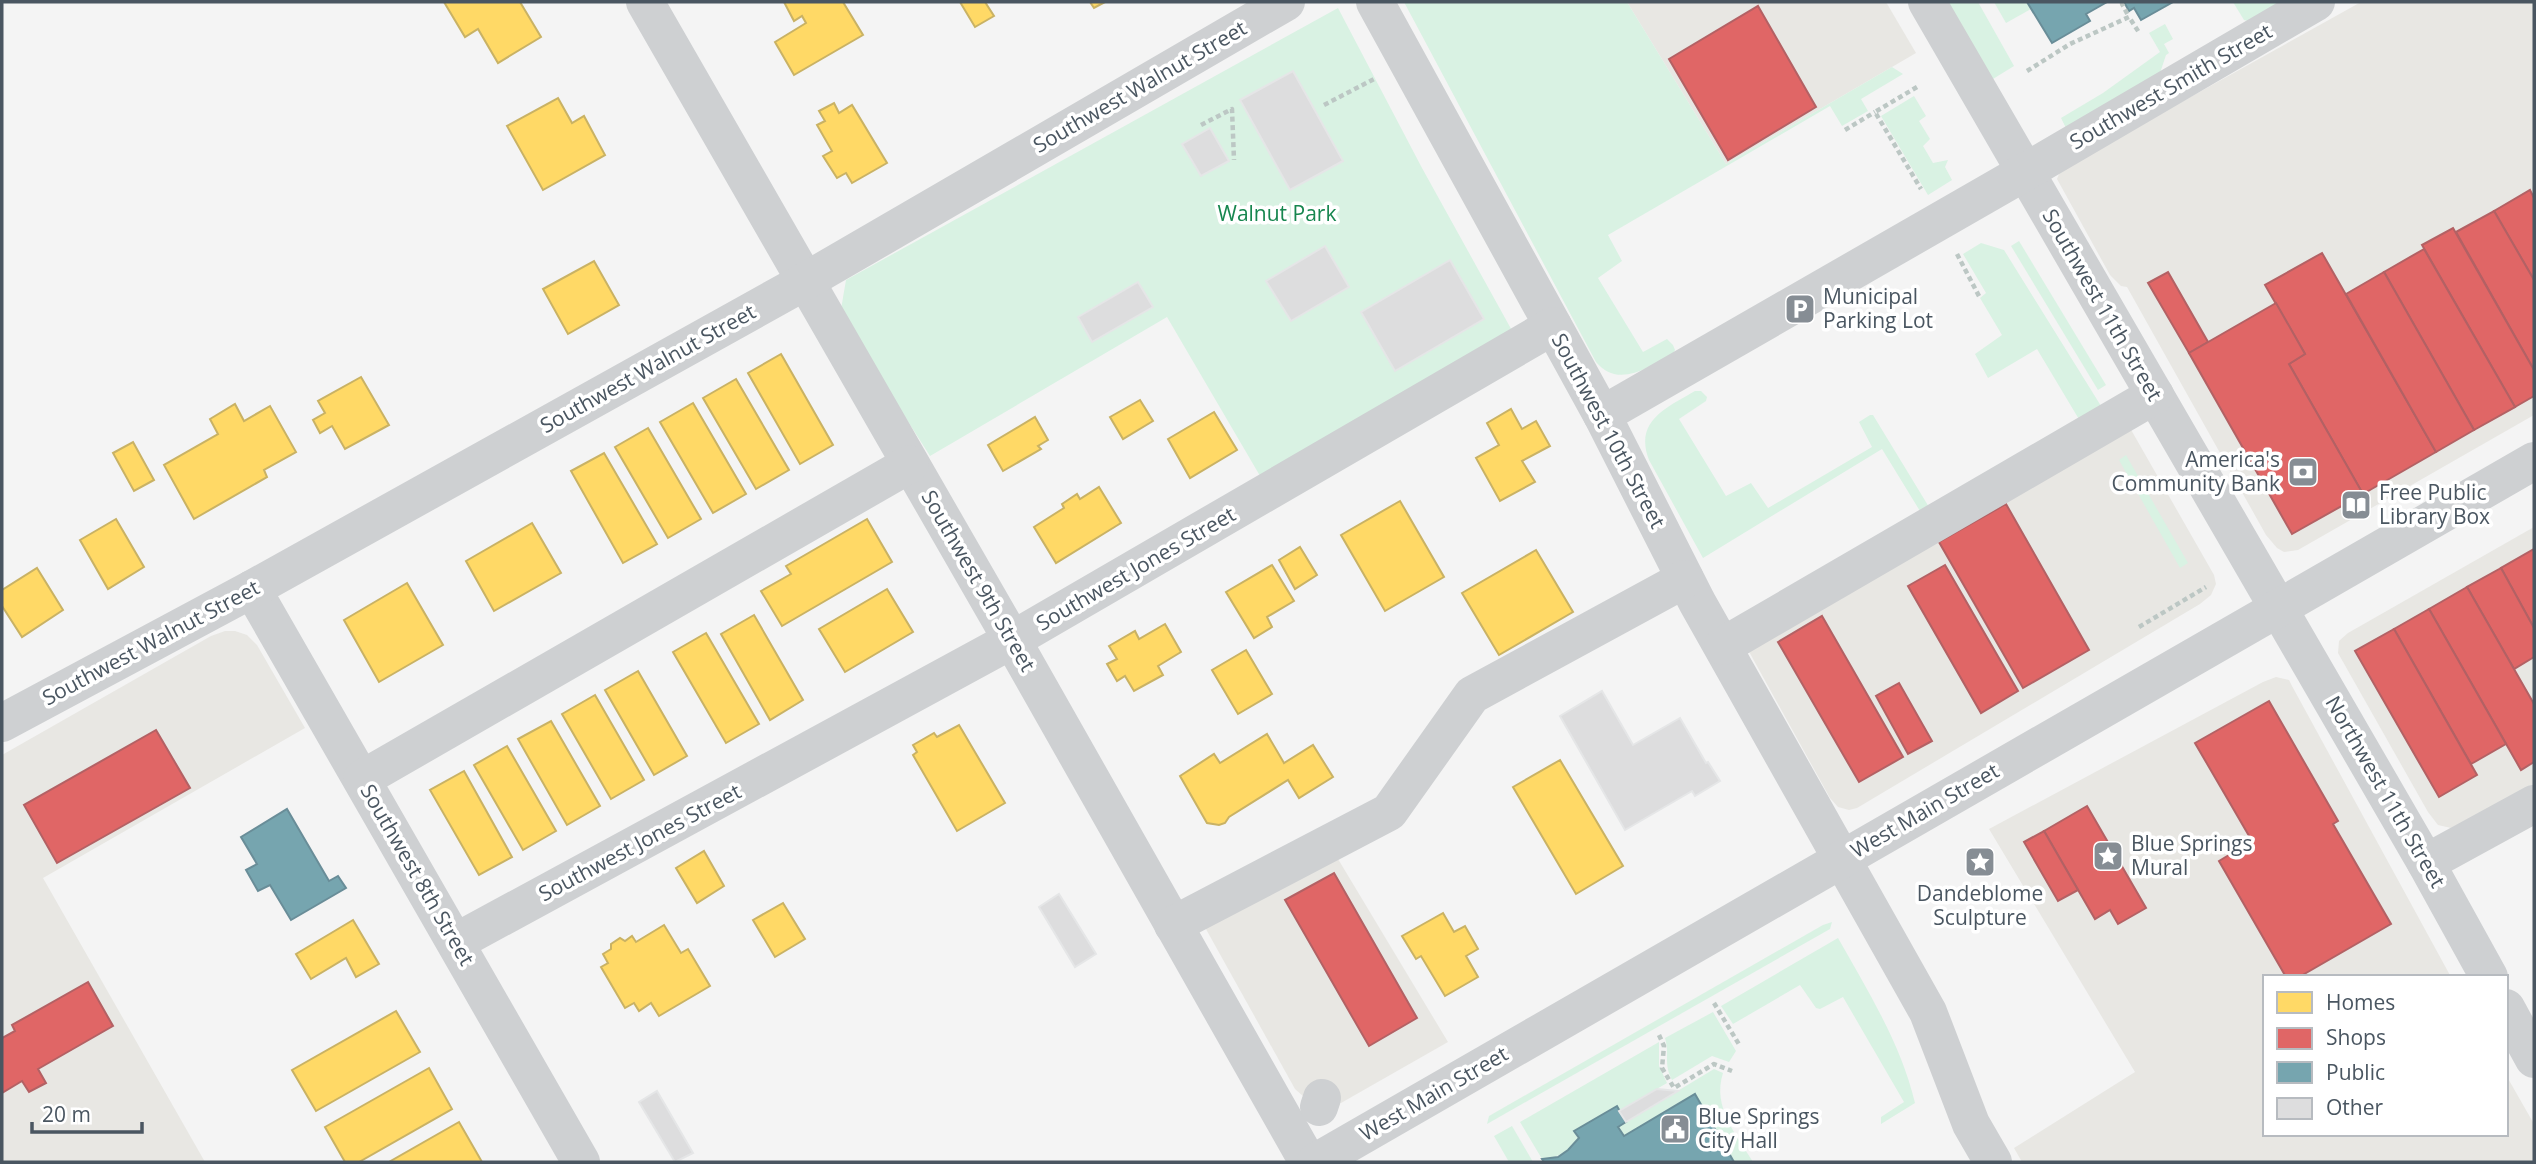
<svg xmlns="http://www.w3.org/2000/svg" width="2536" height="1164" font-family="'Open Sans',sans-serif">
<rect width="100%" height="100%" fill="#f4f4f4"/>
<g fill="#e8e7e3">
<polygon points="1627,2 1886,2 1916,53 1726,164"/>
<polygon points="2361,2 2534,2 2534,415 2298,550 2284,552 2277,548 2266,535 2127,287 2121,286 2110,275 2057,179 2059,174 2072,163"/>
<polygon points="2130,428 2214,575 2216,584 2211,595 2200,604 1857,808 1849,810 1838,807 1830,798 1747,648"/>
<polygon points="2534,527 2534,787 2451,828 2438,825 2428,812 2338,653 2339,641 2348,633"/>
<polygon points="225,631 235,631 247,635 257,645 305,728 43,878 205,1162 2,1162 2,755 211,636"/>
<polygon points="2276,677 2289,680 2292,686 2451,977 2265,977 2265,1134 2506,1134 2506,1075 2534,1124 2534,1162 2022,1162 2014,1148 2135,1072 1989,829 2263,682"/>
<polygon points="1323,834 1448,1042 1341,1103 1331,1105 1304,1097 1295,1089 1192,904"/>
</g>
<g fill="#d9f2e3">
<path d="M1404 2H1627L1726 164 1892 67 1903 74 1861 99 1868 111 1842 126 1830 106 1608 235 1622 261 1598 278 1643 352 1667 339 1673 345 1675 350 1673 354C1648 367 1619 389 1596 362Z"/>
<polygon points="1942,2 1978,2 2014,66 1988,82"/>
<polygon points="1994,2 2027,2 2031,9 2006,23"/>
<polygon points="2233,2 2289,2 2251,22 2244,20"/>
<polygon points="1338,8 1422,168 1520,345 1263,481 1167,317 930,456 840,315 846,280"/>
<polygon points="2165,24 2173,39 2164,44 2169,53 2166,55 2159,76 2067,130 2061,118 2103,93 2160,52 2149,33"/>
<polygon points="1914,96 1926,116 1919,121 1930,139 1923,146 1933,163 1948,160 1945,167 1952,180 1928,195 1881,116"/>
<polygon points="2019,241 2106,385 2098,390 2011,246"/>
<polygon points="1981,243 2004,250 2106,414 2080,421 2037,349 1988,378 1975,354 2002,335 1980,298 1986,293 1963,254"/>
<path d="M1695 391H1701L1707 397 1706 401 1679 419 1726 496 1751 483 1768 508 1872 447 1859 422 1870 415H1873L1932 512 1923 516 1882 449 1703 558 1649 460C1634 421 1666 408 1695 391Z"/>
<polygon points="2126,455 2188,563 2180,568 2119,460"/>
<polygon points="1832,922 1830,929 1487,1124 1489,1116 1823,925"/>
<path d="M1838 938C1868 991 1901 1044 1915 1103L1881 1124V1117L1904 1102 1843 997 1820 1009 1816 1008 1800 985 1733 1024 1721 1006Z"/>
<path d="M1713 1012 1736 1051 1729 1062 1712 1056 1672 1080C1663 1063 1670 1054 1665 1038Z"/>
<path d="M1659 1042V1066L1667 1083 1619 1111 1616 1107 1575 1130 1579 1138C1570 1151 1558 1158 1542 1159L1520 1122Z"/>
<path d="M1714 1069 1723 1073C1712 1107 1736 1134 1753 1162H1734L1695 1095 1624 1136 1618 1127Z"/>
<polygon points="1512,1126 1533,1162 1509,1162 1494,1136"/>
</g>
<g fill="#ffd966" stroke="#c9b264" stroke-width="2">
<polygon points="444,2 520,2 541,37 498,63 478,29 465,37"/>
<polygon points="784,2 843,2 863,35 794,75 775,42 806,23 802,16 794,21"/>
<polygon points="960,2 985,2 994,16 975,27"/>
<polygon points="1090,2 1105,2 1094,8"/>
<polygon points="558,98 572,123 584,116 605,155 543,190 507,126"/>
<polygon points="834,103 839,113 852,105 887,163 852,183 846,173 837,178 823,156 832,151 817,125 825,121 819,111"/>
<polygon points="594,261 619,305 568,334 543,289"/>
<polygon points="781,354 833,445 800,464 748,373"/>
<polygon points="361,377 389,425 345,449 332,426 320,433 313,420 325,413 318,401"/>
<polygon points="736,379 789,470 756,489 703,398"/>
<polygon points="1140,400 1153,421 1123,439 1110,417"/>
<polygon points="693,403 746,494 713,513 660,422"/>
<polygon points="235,404 244,421 270,406 296,452 264,470 267,477 194,519 164,465 218,434 210,419"/>
<polygon points="1511,409 1522,429 1536,421 1550,446 1522,461 1535,482 1500,501 1476,458 1499,445 1487,423"/>
<polygon points="1214,412 1237,450 1190,478 1168,439"/>
<polygon points="1035,417 1048,440 1038,446 1041,449 1003,471 988,445"/>
<polygon points="648,428 701,519 668,538 615,447"/>
<polygon points="133,442 154,480 134,491 113,453"/>
<polygon points="604,453 657,544 623,563 571,471"/>
<polygon points="1099,487 1121,523 1056,563 1034,527 1064,508 1062,504 1077,494 1080,499"/>
<polygon points="1400,501 1444,577 1385,611 1341,535"/>
<polygon points="116,519 144,567 108,589 80,540"/>
<polygon points="867,519 892,562 782,626 761,591 791,574 786,566"/>
<polygon points="532,523 561,573 494,611 466,561"/>
<polygon points="1300,547 1317,575 1295,589 1279,560"/>
<polygon points="1536,550 1573,612 1499,655 1462,593"/>
<polygon points="1272,565 1294,601 1267,617 1272,627 1254,638 1226,592"/>
<polygon points="37,568 63,610 22,637 2,606 2,590"/>
<polygon points="407,583 443,645 379,682 344,620"/>
<polygon points="887,589 913,632 845,672 819,629"/>
<polygon points="754,615 803,700 770,720 721,634"/>
<polygon points="1165,624 1181,652 1158,666 1163,675 1134,691 1125,676 1117,681 1107,664 1117,659 1109,646 1135,631 1139,639"/>
<polygon points="706,633 759,724 726,743 673,652"/>
<polygon points="1246,650 1272,694 1238,714 1212,670"/>
<polygon points="638,671 687,756 654,775 605,690"/>
<polygon points="595,695 644,780 611,799 562,714"/>
<polygon points="551,721 600,806 567,825 518,739"/>
<polygon points="959,725 1005,803 957,831 913,755 917,752 913,745 934,733 937,737"/>
<polygon points="1267,734 1284,763 1313,745 1333,777 1299,798 1288,780 1229,817 1225,823 1219,825 1207,823 1180,776 1214,754 1220,763"/>
<polygon points="507,746 556,831 523,850 474,765"/>
<polygon points="1560,760 1623,866 1576,894 1513,787"/>
<polygon points="464,771 512,857 479,875 430,790"/>
<polygon points="704,851 724,886 697,903 676,868"/>
<polygon points="783,903 805,939 775,957 753,920"/>
<polygon points="1443,913 1454,932 1465,926 1478,949 1466,956 1478,977 1445,996 1421,956 1416,959 1402,936"/>
<polygon points="353,920 379,964 356,977 346,958 311,979 296,954"/>
<polygon points="664,925 681,953 688,949 710,986 659,1016 651,1003 639,1011 634,1003 625,1008 601,967 608,963 603,954 611,949 611,944 620,938 625,941 632,936 636,942"/>
<polygon points="396,1011 420,1052 316,1111 292,1070"/>
<polygon points="429,1068 452,1109 359,1162 345,1162 325,1127"/>
<polygon points="459,1122 482,1162 389,1162"/>
</g>
<g fill="#e06666" stroke="#b36164" stroke-width="2">
<polygon points="1758,6 1816,107 1728,160 1669,59"/>
<polygon points="2530,190 2534,198 2534,280 2494,211"/>
<polygon points="2494,211 2534,280 2534,370 2456,232"/>
<polygon points="2453,228 2534,370 2534,396 2515,407 2422,245"/>
<polygon points="2424,249 2515,407 2474,430 2384,272"/>
<polygon points="2322,253 2436,452 2363,494 2289,364 2305,354 2265,285"/>
<polygon points="2168,272 2208,342 2189,353 2148,283"/>
<polygon points="2384,272 2474,430 2436,452 2346,294"/>
<polygon points="2276,303 2305,354 2289,364 2363,494 2292,534 2189,353"/>
<polygon points="2006,504 2089,650 2023,688 1939,542"/>
<polygon points="2534,549 2534,628 2501,568"/>
<polygon points="1945,565 2018,691 1981,713 1908,586"/>
<polygon points="2501,568 2534,628 2534,657 2514,669 2467,587"/>
<polygon points="2467,587 2534,704 2534,762 2521,770 2429,609"/>
<polygon points="2429,609 2506,744 2471,764 2394,629"/>
<polygon points="1822,616 1903,757 1859,782 1778,642"/>
<polygon points="2394,629 2477,775 2439,797 2355,651"/>
<polygon points="1899,683 1932,741 1908,754 1876,696"/>
<polygon points="2269,701 2338,821 2333,824 2391,924 2299,977 2286,977 2219,861 2252,841 2195,743"/>
<polygon points="156,730 190,788 57,863 24,805"/>
<polygon points="2087,806 2146,908 2118,924 2110,910 2095,919 2044,831"/>
<polygon points="2044,831 2078,890 2058,901 2024,842"/>
<polygon points="1334,873 1417,1018 1369,1046 1285,900"/>
<polygon points="88,982 113,1026 38,1069 46,1083 29,1092 22,1081 2,1093 2,1038 15,1031 12,1025"/>
</g>
<g fill="#76a5af" stroke="#698d98" stroke-width="2">
<polygon points="2027,2 2107,2 2086,14 2090,21 2052,43"/>
<polygon points="2124,2 2173,2 2141,20 2134,8 2129,11"/>
<polygon points="287,809 329,881 338,876 346,888 291,920 270,885 258,891 246,870 257,864 241,837"/>
<polygon points="1695,1094 1734,1162 1544,1162 1542,1159 1558,1157 1568,1150 1579,1138 1574,1131 1617,1106 1626,1122 1618,1127 1624,1136"/>
</g>
<g fill="#ddddde" stroke="#e5e6e7" stroke-width="2">
<polygon points="1293,71 1343,161 1290,190 1240,100"/>
<polygon points="1210,128 1229,161 1201,176 1182,144"/>
<polygon points="1325,246 1349,287 1291,321 1266,281"/>
<polygon points="1450,260 1484,319 1395,371 1361,312"/>
<polygon points="1138,282 1153,307 1092,342 1078,317"/>
<polygon points="1602,691 1633,745 1680,718 1706,763 1708,762 1720,781 1695,796 1692,791 1625,830 1560,716"/>
<polygon points="1059,894 1096,954 1075,967 1039,907"/>
<polygon points="1657,1089 1678,1091 1626,1122 1619,1111"/>
<polygon points="657,1091 693,1153 675,1162 639,1102"/>
</g>
<g fill="none" stroke-linecap="round" stroke-linejoin="round">
<g stroke="#bcc7c4" stroke-width="4.5" stroke-dasharray="5 3.5" stroke-linecap="butt">
<polyline points="2124,3 2122,4 2129,17"/>
<polyline points="2027,71 2070,44 2129,17 2140,34"/>
<polyline points="1917,87 1875,112 1921,189"/>
<polyline points="1324,105 1374,79"/>
<polyline points="1201,125 1232,109 1234,160"/>
<polyline points="1845,130 1875,112"/>
<polyline points="1957,254 1980,298"/>
<polyline points="2139,627 2206,587"/>
<polyline points="1714,1003 1740,1046"/>
<polyline points="1659,1035 1664,1046 1662,1068 1674,1088 1714,1064 1732,1071"/>
</g>
<g stroke="#ced0d2" stroke-width="38">
<polyline points="645,2 1012,640 1308,1162"/>
<polyline points="1375,2 1602,415 1697,602 1928,1012 1971,1124 1993,1162"/>
<polyline points="1927,2 2426,863 2489,977"/>
<polyline points="1602,415 2025,172 2316,2"/>
<polyline points="252,589 581,1162"/>
<polyline points="1723,646 2155,395"/>
<polyline points="2,723 252,589 804,282 1286,2"/>
<polyline points="362,779 910,464"/>
<polyline points="2426,863 2534,804"/>
<polyline points="1173,925 1389,812 1472,695 1685,579"/>
<polyline points="456,942 1012,640 1553,326"/>
<polyline points="2506,1008 2534,1059"/>
<polyline points="1319,1107 1322,1098"/>
<polyline points="1316,1162 2534,461"/>
</g>
</g>
<defs>
<g id="parking-square" transform="scale(1.575)"><rect x="-9" y="-9" width="18" height="18" rx="4" fill="#868d94" stroke="#fff"/><path d="M-3.5-5.5H1a3.5 3.5 0 0 1 0 7H-1V5.5H-3.5ZM-1-3.4V-.6H.8a1.4 1.4 0 0 0 0-2.8Z" fill="#fff"/></g>
<g id="bank-square" transform="scale(1.575)"><rect x="-9" y="-9" width="18" height="18" rx="4" fill="#868d94" stroke="#fff"/><path d="M-6-4H6V4H-6ZM0-2.3a2.3 2.3 0 1 0 0 4.6a2.3 2.3 0 1 0 0-4.6Z" fill="#fff"/></g>
<g id="library-square" transform="scale(1.575)"><rect x="-9" y="-9" width="18" height="18" rx="4" fill="#868d94" stroke="#fff"/><path d="M-6-4Q-3-5.5-.7-3.5V5Q-3 3-6 4ZM6-4Q3-5.5 .7-3.5V5Q3 3 6 4Z" fill="#fff"/></g>
<g id="sight-square" transform="scale(1.575)"><rect x="-9" y="-9" width="18" height="18" rx="4" fill="#868d94" stroke="#fff"/><path d="M0-6L1.8-2.2L6-1.7L2.9 1.2L3.7 5.4L0 3.3L-3.7 5.4L-2.9 1.2L-6-1.7L-1.8-2.2Z" fill="#fff"/></g>
<g id="civic-square" transform="scale(1.575)"><rect x="-9" y="-9" width="18" height="18" rx="4" fill="#868d94" stroke="#fff"/><path d="M-.6-6.5H3V-4.5H.6V-3L4-1V1h2V6H-6V1h2V-1L-.6-3ZM-1.2 2.5V6h2.4V2.5Z" fill="#fff"/></g>
</defs>
<g fill-rule="evenodd">
<use href="#parking-square" x="1800" y="309"/>
<use href="#bank-square" x="2303" y="472"/>
<use href="#library-square" x="2356" y="505"/>
<use href="#sight-square" x="2108" y="856"/>
<use href="#sight-square" x="1980" y="862"/>
<use href="#civic-square" x="1675" y="1129"/>
</g>
<g text-anchor="middle" stroke-width="7" stroke-linejoin="round" paint-order="stroke">
<g font-size="21" fill="#4a5661" stroke="#fff">
<text transform="translate(1140 87) rotate(-30)" y="7">Southwest Walnut Street</text>
<text transform="translate(2171 87) rotate(-30)" y="7">Southwest Smith Street</text>
<text transform="translate(2102 305) rotate(60)" y="7">Southwest 11th Street</text>
<text transform="translate(648 369) rotate(-29)" y="7">Southwest Walnut Street</text>
<text transform="translate(1608 431) rotate(62)" y="7">Southwest 10th Street</text>
<text transform="translate(1136 569) rotate(-30)" y="7">Southwest Jones Street</text>
<text transform="translate(978 581) rotate(60)" y="7">Southwest 9th Street</text>
<text transform="translate(151 643) rotate(-28)" y="7">Southwest Walnut Street</text>
<text transform="translate(2385 792) rotate(60)" y="7">Northwest 11th Street</text>
<text transform="translate(1925 811) rotate(-30)" y="7">West Main Street</text>
<text transform="translate(640 843) rotate(-28)" y="7">Southwest Jones Street</text>
<text transform="translate(417 875) rotate(60)" y="7">Southwest 8th Street</text>
<text transform="translate(1434 1094) rotate(-30)" y="7">West Main Street</text>
</g>
<g font-size="21" fill="#17864f" stroke="#fff">
<text x="1277" y="221">Walnut Park</text>
</g>
<g font-size="21" fill="#4a5661" stroke="#fff" text-anchor="start">
<text x="1823" y="304">Municipal<tspan x="1823" dy="24">Parking Lot</tspan></text>
<text x="2280" y="467" text-anchor="end">America's<tspan x="2280" dy="24">Community Bank</tspan></text>
<text x="2379" y="500">Free Public<tspan x="2379" dy="24">Library Box</tspan></text>
<text x="2131" y="851">Blue Springs<tspan x="2131" dy="24">Mural</tspan></text>
<text x="1980" y="901" text-anchor="middle">Dandeblome<tspan x="1980" dy="24">Sculpture</tspan></text>
<text x="1698" y="1124">Blue Springs<tspan x="1698" dy="24">City Hall</tspan></text>
</g>
</g>
<rect width="2536" height="1164" fill="none" stroke="#4a5661" stroke-width="7"/>
<rect x="2263" y="975" width="245" height="161" fill="#ffffff" stroke="#b7bbc0" stroke-width="2"/>
<rect x="2277" y="992" width="35" height="21" fill="#ffd966" stroke="#b7bbc0" stroke-width="2"/>
<text x="2326" y="1010" font-size="21" fill="#4a5661">Homes</text>
<rect x="2277" y="1028" width="35" height="21" fill="#e06666" stroke="#b7bbc0" stroke-width="2"/>
<text x="2326" y="1045" font-size="21" fill="#4a5661">Shops</text>
<rect x="2277" y="1062" width="35" height="21" fill="#76a5af" stroke="#b7bbc0" stroke-width="2"/>
<text x="2326" y="1080" font-size="21" fill="#4a5661">Public</text>
<rect x="2277" y="1098" width="35" height="21" fill="#ddddde" stroke="#b7bbc0" stroke-width="2"/>
<text x="2326" y="1115" font-size="21" fill="#4a5661">Other</text>
<path d="M32 1122v10h110v-10" fill="none" stroke="#4a5661" stroke-width="3.5"/>
<text x="42" y="1122" font-size="21" fill="#4a5661" stroke="#ffffff" stroke-width="5" paint-order="stroke">20 m</text>
</svg>
